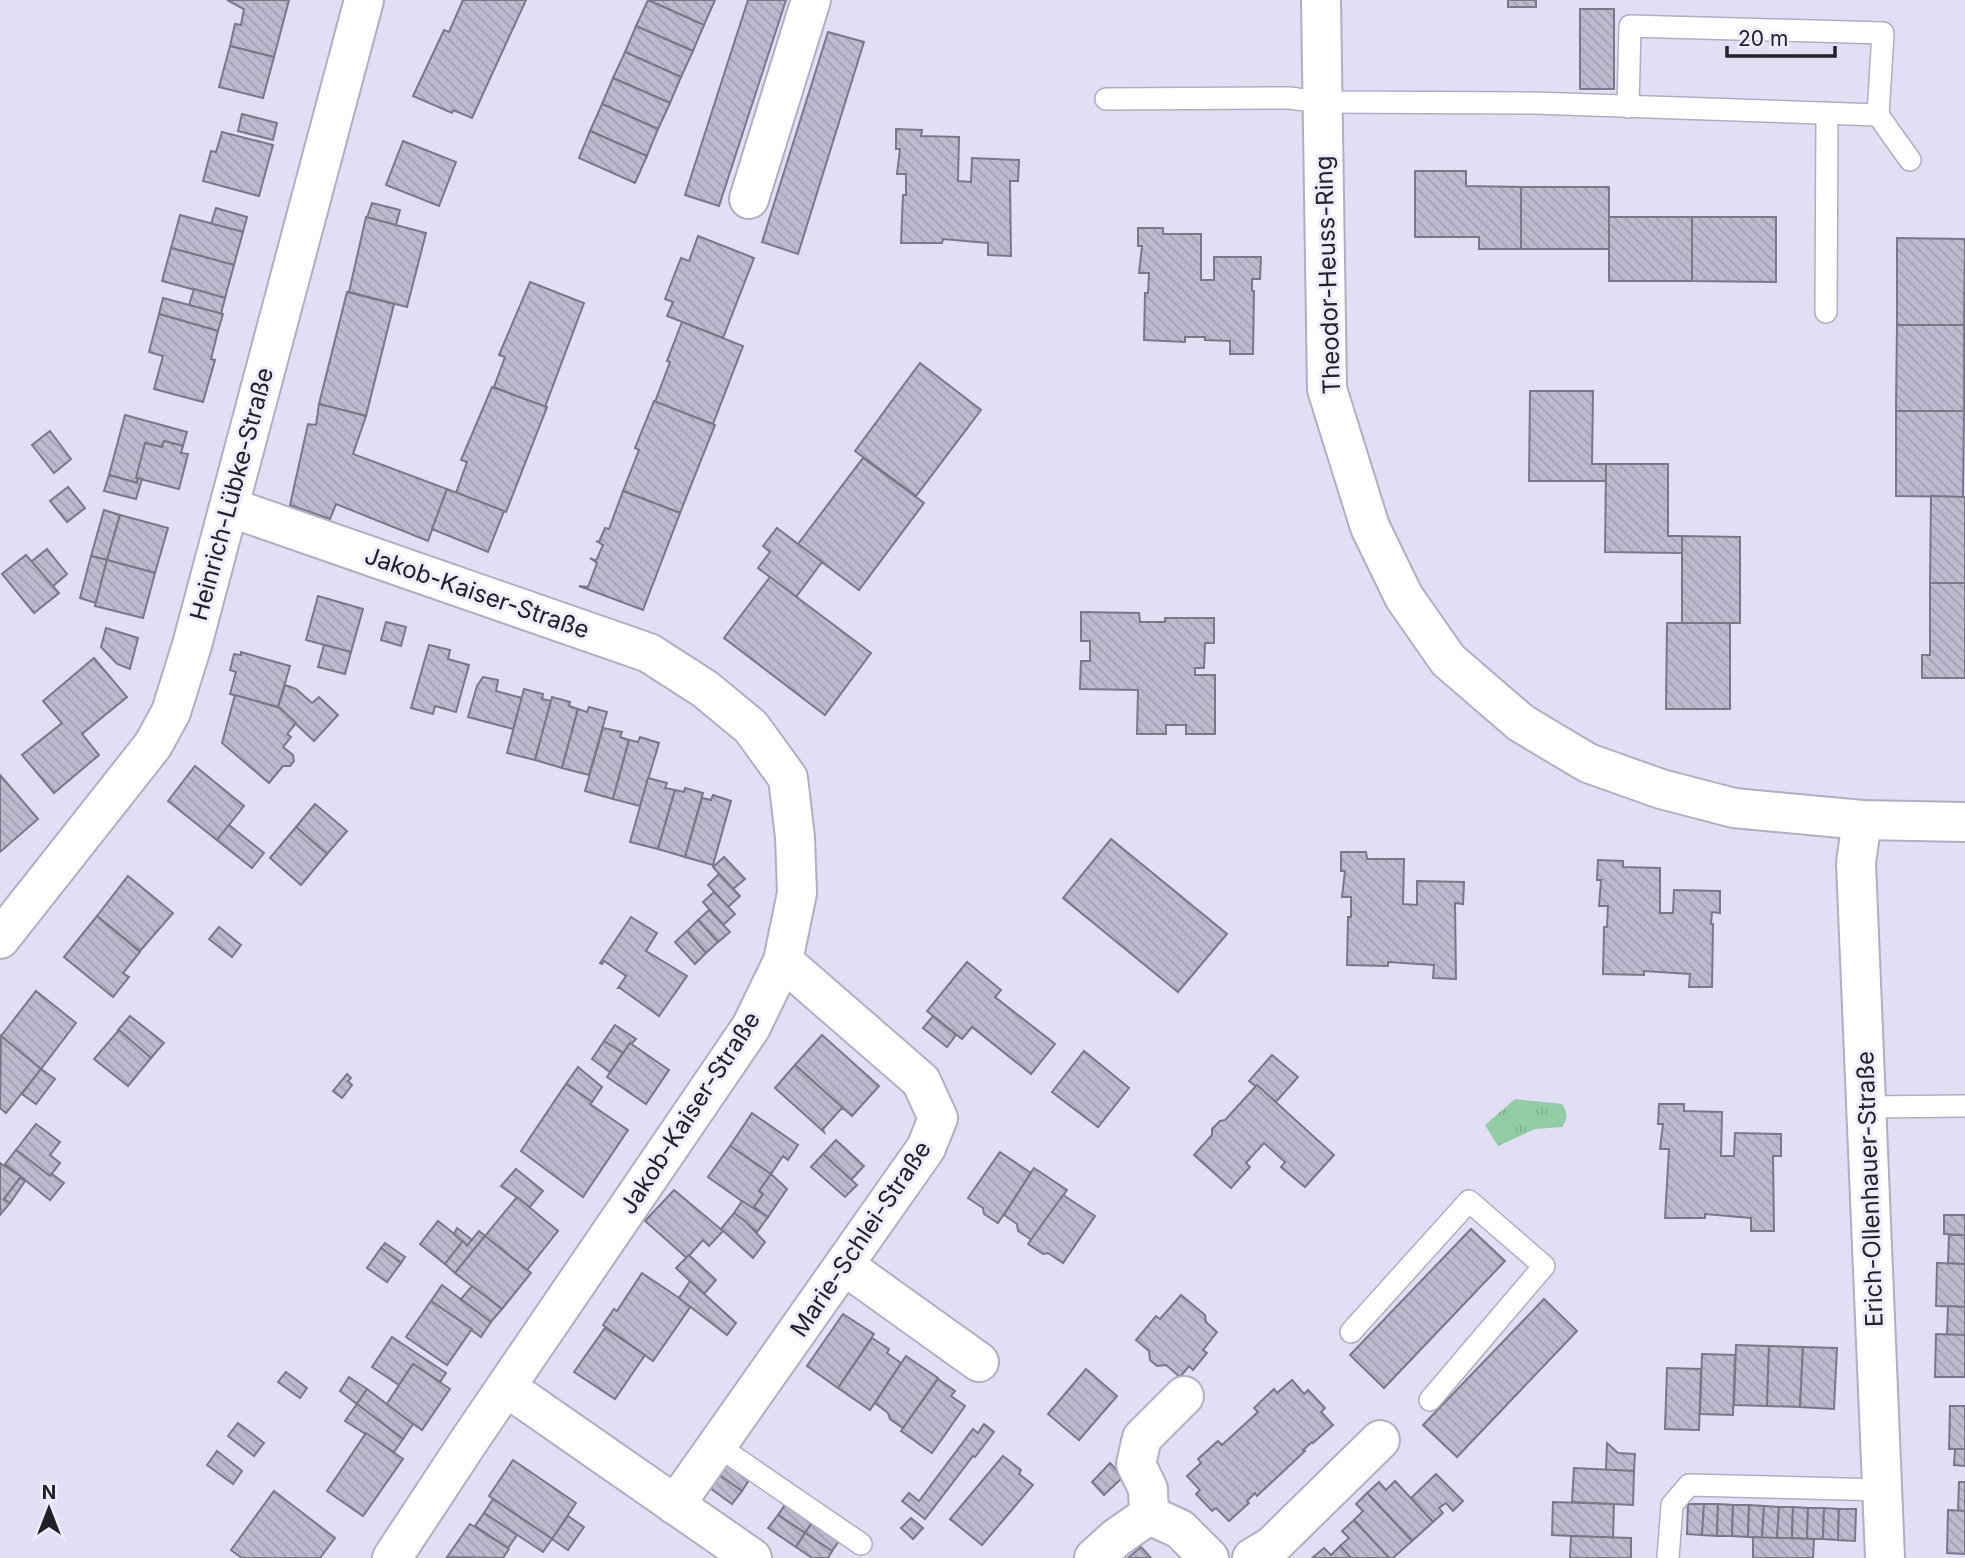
<svg xmlns="http://www.w3.org/2000/svg" width="1965" height="1558" font-family="Inter,sans-serif">
<defs>
<pattern id="park-tufts" width="24" height="20" patternUnits="userSpaceOnUse" patternTransform="scale(1.75)"><rect width="24" height="20" fill="#90cda5"/><path d="M3 7l-1-3M5 7V3M7 7l1-3M15 17l-1-3M17 17v-4M19 17l1-3" fill="none" stroke="#7cb08e"/></pattern>
<pattern id="building-back-hatch" width="6" height="6" patternUnits="userSpaceOnUse" patternTransform="scale(1.75)"><rect width="6" height="6" fill="#bdb9cf"/><path d="M-1 5l2 2M0 0l6 6M5-1l2 2" fill="none" stroke="#a29fb2"/></pattern>
</defs>
<rect width="100%" height="100%" fill="#e2def4"/>
<path fill="url(#park-tufts)" d="M1515 1099 1562 1104C1568 1113 1568 1118 1562 1127L1535 1129 1498 1146 1485 1125Z"/>
<g fill="url(#building-back-hatch)" stroke="#7b778b" stroke-width="2">
<polygon points="227,0 289,0 274,57 230,46 235,24 241,25 244,9"/>
<polygon points="463,0 526,0 472,118 453,110 452,113 413,96 444,30 449,32"/>
<polygon points="648,0 715,0 704,25"/>
<polygon points="648,0 704,25 693,51 636,26"/>
<polygon points="748,0 786,0 719,206 685,195"/>
<rect x="1508" y="0" width="28" height="7"/>
<rect x="1580" y="9" width="34" height="80"/>
<polygon points="636,26 693,51 681,77 625,52"/>
<polygon points="828,32 864,42 798,254 762,242"/>
<polygon points="230,46 274,57 263,98 219,87"/>
<polygon points="625,52 681,77 670,103 613,78"/>
<polygon points="613,78 670,103 658,129 602,104"/>
<polygon points="602,104 658,129 647,156 590,131"/>
<polygon points="242,114 277,123 273,140 238,131"/>
<polygon points="896,129 922,130 921,136 959,137 958,181 971,182 972,158 1019,160 1018,181 1010,181 1011,256 988,255 988,243 943,239 942,243 901,243 903,195 906,195 906,174 897,174 900,149 896,149"/>
<polygon points="590,131 647,156 635,183 579,158"/>
<polygon points="222,132 273,145 259,196 203,181 211,151 216,152"/>
<polygon points="403,141 456,162 439,206 386,185"/>
<polygon points="1415,171 1466,171 1466,186 1521,187 1521,249 1479,249 1479,237 1415,237"/>
<rect x="1521" y="187" width="88" height="62"/>
<polygon points="372,203 400,210 396,225 367,218"/>
<polygon points="216,208 247,217 243,232 211,224"/>
<polygon points="180,215 243,232 234,265 171,248"/>
<polygon points="366,217 426,233 407,307 349,292"/>
<rect x="1609" y="217" width="83" height="64"/>
<polygon points="1692,217 1776,217 1776,282 1692,281"/>
<polygon points="1138,228 1163,228 1163,234 1201,234 1201,280 1214,280 1214,257 1261,257 1260,279 1252,279 1252,291 1254,291 1253,354 1230,354 1230,341 1205,340 1205,337 1185,337 1185,342 1144,340 1145,293 1148,293 1149,273 1139,273 1142,246 1138,246"/>
<polygon points="698,236 754,258 723,338 667,316 673,302 665,299 681,258 689,261"/>
<polygon points="1897,238 1965,239 1964,325 1897,325"/>
<polygon points="171,248 234,265 225,298 162,281"/>
<polygon points="530,282 584,303 545,407 494,387 505,357 499,355"/>
<polygon points="194,289 225,298 221,314 189,305"/>
<polygon points="347,292 394,304 366,416 319,404"/>
<polygon points="163,298 223,314 218,331 159,314"/>
<polygon points="159,314 218,331 211,359 215,360 203,402 154,389 163,356 149,352"/>
<polygon points="682,322 743,346 713,424 655,402 670,362 667,361"/>
<polygon points="1897,325 1964,325 1964,411 1896,411"/>
<polygon points="920,363 981,410 916,496 855,451"/>
<polygon points="492,387 547,407 506,512 456,493 467,462 461,460"/>
<polygon points="1530,391 1593,391 1592,464 1606,464 1606,481 1529,481"/>
<polygon points="654,401 715,425 680,513 623,491 639,450 635,448"/>
<polygon points="319,404 366,416 353,454 447,489 428,541 336,504 330,519 290,505 308,424 316,425"/>
<polygon points="1896,411 1964,411 1963,497 1896,496"/>
<polygon points="125,415 187,432 183,446 164,441 162,447 145,443 137,483 109,475"/>
<polygon points="50,431 71,459 54,473 32,445"/>
<polygon points="164,441 183,446 181,453 188,454 179,489 136,478 145,443 162,447"/>
<polygon points="863,458 924,503 859,590 798,544"/>
<polygon points="1606,464 1668,464 1668,536 1682,536 1682,553 1605,552"/>
<polygon points="109,475 137,483 138,478 142,479 136,499 104,491"/>
<polygon points="68,487 85,508 67,522 50,501"/>
<polygon points="447,489 504,511 488,552 432,529"/>
<polygon points="623,491 680,513 643,610 579,586 588,587 597,563 590,558 596,561 603,545 596,541 599,542 605,528 609,529"/>
<polygon points="1931,496 1965,497 1965,583 1930,583"/>
<polygon points="104,510 120,515 107,560 91,556"/>
<polygon points="120,515 168,528 155,573 107,560"/>
<polygon points="777,528 822,562 796,597 758,568 770,552 763,546"/>
<polygon points="1682,536 1740,537 1740,623 1682,623"/>
<polygon points="47,549 67,574 52,587 31,562"/>
<polygon points="26,555 59,593 34,613 2,574"/>
<polygon points="91,556 107,560 96,603 80,598"/>
<polygon points="107,560 155,573 143,618 95,606"/>
<polygon points="770,577 871,653 825,715 724,638"/>
<polygon points="1930,583 1965,583 1965,678 1922,678 1922,655 1930,655"/>
<polygon points="318,596 363,609 351,652 306,640"/>
<polygon points="1081,612 1139,613 1140,622 1165,622 1165,618 1214,618 1214,643 1205,643 1204,668 1195,668 1195,675 1215,675 1215,734 1186,734 1186,725 1166,725 1166,734 1137,734 1138,690 1080,689 1081,661 1090,661 1090,641 1081,641"/>
<polygon points="386,622 406,627 401,646 381,640"/>
<polygon points="1667,623 1730,623 1730,709 1666,709"/>
<polygon points="106,628 138,638 130,669 117,664 101,647"/>
<polygon points="324,645 351,652 345,674 318,667"/>
<polygon points="429,645 450,650 448,659 469,665 456,712 435,706 433,714 411,708"/>
<polygon points="241,652 290,666 278,707 230,694 236,672 230,670 234,654 241,655"/>
<polygon points="94,658 127,697 82,734 99,755 54,793 22,755 62,723 43,701"/>
<polygon points="483,677 498,680 496,691 522,698 513,729 468,717 477,686"/>
<polygon points="285,685 296,689 312,703 319,697 338,715 314,741 278,707"/>
<polygon points="524,689 543,694 542,699 551,701 535,760 507,753"/>
<polygon points="235,695 280,708 296,723 287,734 291,737 283,747 293,755 294,761 290,766 283,766 269,783 222,743"/>
<polygon points="552,697 570,702 569,706 578,709 562,768 535,760"/>
<polygon points="589,707 607,712 589,775 562,768 578,709 587,712"/>
<polygon points="603,728 622,732 620,737 629,740 613,799 585,791"/>
<polygon points="640,737 659,743 640,806 613,799 629,740 638,742"/>
<polygon points="195,766 244,806 217,840 168,801"/>
<polygon points="0,775 38,819 0,852"/>
<polygon points="648,778 667,783 665,788 675,790 658,849 630,842"/>
<polygon points="685,788 703,793 685,857 658,849 675,790 684,792"/>
<polygon points="713,795 731,801 713,865 685,857 702,798 711,800"/>
<polygon points="315,804 347,831 327,854 296,827"/>
<polygon points="229,825 264,853 252,868 217,840"/>
<polygon points="296,827 327,854 301,885 270,858"/>
<polygon points="1111,839 1227,934 1178,992 1063,898"/>
<polygon points="1341,852 1366,852 1367,859 1404,859 1403,904 1417,905 1417,881 1464,882 1463,904 1455,903 1456,979 1433,978 1434,965 1388,962 1388,966 1347,965 1348,917 1351,917 1351,897 1342,897 1345,871 1341,871"/>
<polygon points="724,857 745,879 733,889 713,867"/>
<polygon points="1598,860 1623,861 1623,867 1660,868 1660,913 1673,913 1674,890 1720,891 1720,913 1712,912 1711,924 1713,924 1712,987 1689,987 1690,974 1644,971 1644,975 1603,974 1604,927 1607,927 1608,906 1599,906 1601,880 1597,880"/>
<polygon points="719,874 740,896 728,907 708,885"/>
<polygon points="128,876 173,913 140,951 97,916"/>
<polygon points="714,892 735,914 723,925 703,902"/>
<polygon points="709,910 730,932 718,942 698,920"/>
<polygon points="97,916 140,952 123,973 129,977 113,997 64,957"/>
<polygon points="631,917 657,933 646,951 687,976 659,1016 620,988 618,988 626,976 604,961 602,964 600,963"/>
<polygon points="698,920 718,942 706,953 687,931"/>
<polygon points="219,927 241,945 232,957 209,939"/>
<polygon points="687,931 706,953 695,964 675,942"/>
<polygon points="967,962 1001,990 995,997 1055,1044 1031,1074 972,1027 962,1039 927,1011"/>
<polygon points="36,991 76,1023 41,1069 1,1036"/>
<polygon points="130,1016 164,1043 151,1058 118,1030"/>
<polygon points="933,1016 956,1035 947,1047 923,1028"/>
<polygon points="615,1025 636,1039 623,1053 604,1041"/>
<polygon points="119,1030 151,1058 128,1086 94,1059"/>
<polygon points="822,1035 879,1086 852,1116 795,1065"/>
<polygon points="1,1036 41,1069 6,1113 0,1108"/>
<polygon points="604,1041 623,1053 610,1072 592,1059"/>
<polygon points="630,1043 669,1070 646,1104 607,1077"/>
<polygon points="1084,1051 1129,1088 1098,1127 1052,1092"/>
<polygon points="1272,1055 1298,1077 1276,1102 1249,1081"/>
<polygon points="795,1065 844,1109 841,1109 823,1129 824,1132 775,1088"/>
<polygon points="578,1067 602,1087 592,1102 566,1084"/>
<polygon points="41,1069 55,1079 36,1104 22,1094"/>
<polygon points="347,1074 351,1078 348,1081 352,1085 342,1098 333,1091"/>
<polygon points="566,1084 592,1102 590,1104 628,1130 583,1197 521,1151"/>
<polygon points="1257,1085 1334,1155 1305,1187 1281,1167 1285,1162 1264,1143 1246,1163 1250,1167 1231,1188 1194,1155 1212,1135 1212,1129 1220,1121 1225,1120"/>
<polygon points="1659,1104 1684,1104 1684,1111 1722,1112 1721,1156 1734,1156 1735,1133 1781,1134 1781,1156 1773,1156 1774,1231 1751,1231 1751,1218 1705,1214 1705,1218 1665,1218 1669,1149 1660,1149 1663,1124 1658,1124"/>
<polygon points="752,1113 798,1145 788,1160 783,1156 771,1174 730,1146"/>
<polygon points="36,1124 60,1142 50,1155 60,1163 50,1176 16,1150"/>
<polygon points="836,1140 864,1166 851,1180 823,1154"/>
<polygon points="730,1146 771,1174 759,1191 763,1194 753,1209 708,1177"/>
<polygon points="16,1150 50,1176 52,1174 64,1183 50,1200 5,1164"/>
<polygon points="1000,1152 1031,1173 998,1223 984,1214 983,1208 968,1198"/>
<polygon points="823,1154 857,1185 845,1197 811,1167"/>
<polygon points="0,1163 26,1180 20,1178 4,1199 10,1203 0,1215"/>
<polygon points="1034,1168 1067,1190 1032,1240 1018,1231 1017,1224 1004,1215"/>
<polygon points="516,1169 543,1191 530,1207 501,1186"/>
<polygon points="771,1174 787,1189 768,1217 754,1207 763,1194 759,1191"/>
<polygon points="20,1178 25,1181 10,1203 4,1199"/>
<polygon points="674,1190 723,1231 709,1246 703,1240 687,1258 645,1221"/>
<polygon points="1063,1195 1095,1216 1063,1263 1048,1253 1043,1254 1028,1244"/>
<polygon points="517,1197 558,1231 527,1270 485,1236"/>
<polygon points="742,1201 768,1217 757,1232 734,1213"/>
<polygon points="734,1213 745,1221 765,1242 753,1258 721,1229"/>
<polygon points="1944,1215 1965,1215 1965,1235 1944,1234"/>
<polygon points="438,1221 463,1241 445,1264 420,1244"/>
<polygon points="457,1228 472,1240 467,1246 454,1234"/>
<polygon points="1471,1229 1505,1261 1384,1388 1350,1355"/>
<polygon points="479,1231 485,1236 455,1273 445,1264 463,1241 467,1246"/>
<polygon points="1949,1235 1965,1235 1965,1264 1948,1263"/>
<polygon points="485,1236 531,1273 502,1309 455,1273"/>
<polygon points="385,1243 405,1257 401,1263 381,1248"/>
<polygon points="381,1248 401,1263 387,1282 367,1268"/>
<polygon points="689,1255 716,1280 704,1294 676,1268"/>
<polygon points="1937,1263 1965,1264 1965,1307 1936,1306"/>
<polygon points="642,1273 691,1306 653,1361 603,1325 614,1309 617,1311"/>
<polygon points="690,1281 736,1323 727,1335 679,1298"/>
<polygon points="442,1285 491,1322 481,1337 431,1301"/>
<polygon points="472,1286 502,1309 491,1322 461,1299"/>
<polygon points="1181,1295 1205,1315 1206,1322 1217,1332 1203,1350 1207,1353 1193,1370 1189,1366 1180,1377 1166,1365 1157,1366 1150,1360 1149,1351 1136,1340 1156,1316 1160,1319"/>
<polygon points="1544,1299 1577,1331 1457,1457 1423,1425"/>
<polygon points="431,1301 472,1329 447,1365 406,1337"/>
<polygon points="1948,1306 1965,1307 1965,1335 1947,1335"/>
<polygon points="843,1314 874,1334 838,1388 807,1366"/>
<polygon points="605,1328 645,1355 615,1399 574,1372"/>
<polygon points="1936,1334 1965,1335 1965,1377 1935,1377"/>
<polygon points="392,1337 446,1373 440,1382 413,1364 399,1385 372,1367"/>
<polygon points="872,1338 889,1349 887,1353 901,1363 870,1410 838,1388"/>
<polygon points="1736,1345 1769,1346 1767,1406 1734,1405"/>
<polygon points="1769,1346 1803,1347 1800,1407 1767,1406"/>
<polygon points="1803,1347 1837,1348 1834,1409 1800,1407"/>
<polygon points="1702,1354 1735,1355 1733,1415 1700,1414"/>
<polygon points="906,1356 938,1378 903,1428 890,1419 888,1413 875,1403"/>
<polygon points="413,1364 450,1389 422,1430 386,1405"/>
<polygon points="1667,1368 1701,1369 1699,1430 1665,1429"/>
<polygon points="1086,1369 1117,1396 1079,1440 1048,1414"/>
<polygon points="286,1372 307,1388 300,1398 278,1382"/>
<polygon points="349,1377 367,1389 357,1404 340,1391"/>
<polygon points="938,1379 955,1391 951,1396 965,1406 932,1453 901,1431"/>
<polygon points="1292,1380 1304,1394 1308,1390 1325,1408 1321,1412 1333,1425 1313,1443 1312,1442 1303,1450 1305,1451 1257,1496 1255,1493 1247,1501 1249,1503 1229,1521 1216,1508 1212,1511 1196,1494 1200,1490 1187,1476 1201,1463 1198,1459 1218,1441 1222,1445 1258,1412 1254,1408 1274,1389 1277,1393"/>
<polygon points="367,1389 413,1424 403,1439 357,1404"/>
<polygon points="357,1404 403,1439 394,1452 345,1421"/>
<polygon points="1950,1406 1965,1406 1965,1449 1949,1449"/>
<polygon points="238,1423 264,1443 254,1456 228,1436"/>
<polygon points="984,1424 994,1432 975,1457 973,1456 925,1519 902,1501 909,1493 919,1501 973,1429 978,1433"/>
<polygon points="366,1433 403,1459 363,1516 327,1491"/>
<polygon points="1607,1443 1618,1453 1635,1454 1634,1471 1606,1470"/>
<polygon points="1955,1449 1965,1449 1965,1466 1954,1465"/>
<polygon points="217,1451 242,1471 233,1484 207,1465"/>
<polygon points="1003,1456 1021,1470 1019,1474 1033,1485 982,1545 950,1519"/>
<polygon points="724,1459 751,1477 742,1491 715,1472"/>
<polygon points="513,1460 576,1503 552,1539 489,1496"/>
<polygon points="1110,1463 1123,1477 1104,1495 1092,1482"/>
<polygon points="1574,1468 1634,1471 1633,1505 1572,1502"/>
<polygon points="715,1472 742,1491 732,1504 706,1485"/>
<polygon points="1436,1474 1463,1501 1453,1511 1446,1503 1439,1508 1443,1513 1433,1522 1411,1498"/>
<polygon points="1395,1481 1433,1522 1412,1541 1367,1493 1379,1482 1386,1490"/>
<polygon points="1959,1482 1965,1482 1965,1511 1958,1511"/>
<polygon points="274,1491 335,1538 320,1558 242,1558 231,1550"/>
<polygon points="1367,1493 1412,1541 1393,1558 1389,1558 1354,1520 1363,1511 1356,1504"/>
<polygon points="493,1499 552,1539 543,1552 484,1513"/>
<polygon points="787,1502 814,1520 805,1533 778,1515"/>
<polygon points="1553,1502 1614,1504 1613,1538 1552,1535"/>
<polygon points="1688,1504 1704,1504 1702,1535 1687,1534"/>
<polygon points="1704,1504 1718,1504 1717,1536 1702,1535"/>
<polygon points="1718,1504 1733,1505 1732,1536 1717,1536"/>
<polygon points="1733,1505 1749,1505 1748,1537 1732,1536"/>
<polygon points="1749,1505 1764,1506 1762,1538 1748,1537"/>
<polygon points="1764,1506 1779,1507 1777,1538 1762,1538"/>
<polygon points="1779,1507 1793,1507 1792,1538 1777,1538"/>
<polygon points="1793,1507 1808,1508 1807,1539 1792,1538"/>
<polygon points="1808,1508 1824,1508 1823,1539 1807,1539"/>
<polygon points="1824,1508 1839,1509 1838,1540 1823,1539"/>
<polygon points="1839,1509 1856,1509 1855,1541 1838,1540"/>
<polygon points="1948,1510 1965,1511 1965,1554 1947,1553"/>
<polygon points="484,1513 517,1535 508,1548 475,1526"/>
<polygon points="778,1515 805,1533 796,1547 768,1528"/>
<polygon points="568,1516 584,1527 568,1550 552,1539"/>
<polygon points="911,1518 923,1528 913,1539 901,1528"/>
<polygon points="814,1520 841,1538 832,1551 805,1533"/>
<polygon points="1354,1520 1389,1558 1351,1558 1340,1546 1349,1538 1342,1531"/>
<polygon points="470,1524 509,1549 503,1558 447,1557"/>
<polygon points="805,1533 832,1551 828,1558 812,1558 796,1547"/>
<polygon points="1571,1536 1631,1538 1631,1558 1570,1558"/>
<polygon points="1753,1537 1814,1539 1813,1558 1753,1558"/>
<polygon points="1340,1546 1351,1558 1312,1558 1324,1548 1331,1555"/>
<polygon points="1141,1547 1151,1558 1128,1558"/>
</g>
<g fill="none" stroke-linecap="round" stroke-linejoin="round">
<g stroke="#b1adc3" stroke-width="24">
<g id="lane">
<polyline points="1106,99 1289,98 1322,102 1534,103 1878,115 1910,160"/>
<polyline points="1628,107 1630,26 1883,33 1878,115"/>
<polyline points="1826,312 1827,113"/>
<polyline points="1867,1107 1965,1106"/>
<polyline points="1351,1332 1469,1201 1544,1266 1430,1400"/>
<polyline points="718,1446 861,1544"/>
<polyline points="1668,1558 1672,1505 1689,1485 1883,1490"/>
</g>
</g>
<g stroke="#b1adc3" stroke-width="42">
<g id="street">
<polyline points="1321,0 1327,389 1370,527 1404,597 1448,660 1521,723 1588,763 1661,789 1734,808 1862,820 1965,822"/>
<polyline points="749,199 811,0"/>
<polyline points="229,507 649,653 705,689 751,727 788,778 795,837 797,893 783,961 751,1027 469,1441 392,1558"/>
<polyline points="1862,820 1856,863 1885,1558"/>
<polyline points="0,939 153,745 171,712 192,645 364,0"/>
<polyline points="845,1266 979,1362"/>
<polyline points="506,1387 752,1558"/>
<polyline points="675,1505 926,1148 938,1118 921,1081 783,961"/>
<polyline points="1149,1515 1148,1489 1136,1464 1142,1438 1184,1396"/>
<polyline points="1094,1558 1116,1538 1149,1515 1180,1529 1209,1558"/>
<polyline points="1252,1558 1272,1546 1380,1440"/>
</g>
</g>
<use href="#lane" stroke="#fff" stroke-width="21"/>
<use href="#street" stroke="#fff" stroke-width="38"/>
</g>
<g text-anchor="middle" stroke-width="6" stroke-linejoin="round" paint-order="stroke">
<g font-size="24" fill="#222028" stroke="#efecfe">
<text transform="translate(1328 275) rotate(-92)" y="8">Theodor-Heuss-Ring</text>
<text transform="translate(232 494) rotate(-75)" y="8">Heinrich-Lübke-Straße</text>
<text transform="translate(477 593) rotate(19)" y="8">Jakob-Kaiser-Straße</text>
<text transform="translate(690 1113) rotate(-57)" y="8">Jakob-Kaiser-Straße</text>
<text transform="translate(1870 1189) rotate(-92)" y="8">Erich-Ollenhauer-Straße</text>
<text transform="translate(861 1239) rotate(-56)" y="8">Marie-Schlei-Straße</text>
</g>
</g>
<g transform="translate(49 1509)" stroke="#efecfe" stroke-width="5" paint-order="stroke">
<path d="M0-5L12 26L0 18L-12 26Z" fill="#222028"/>
<text y="-10" font-size="19" font-weight="bold" text-anchor="middle" fill="#222028">N</text>
</g>
<path d="M1727 46v10h108v-10" fill="none" stroke="#222028" stroke-width="3.5"/>
<text x="1738" y="46" font-size="21" fill="#222028" stroke="#efecfe" stroke-width="5" paint-order="stroke">20 m</text>
</svg>
